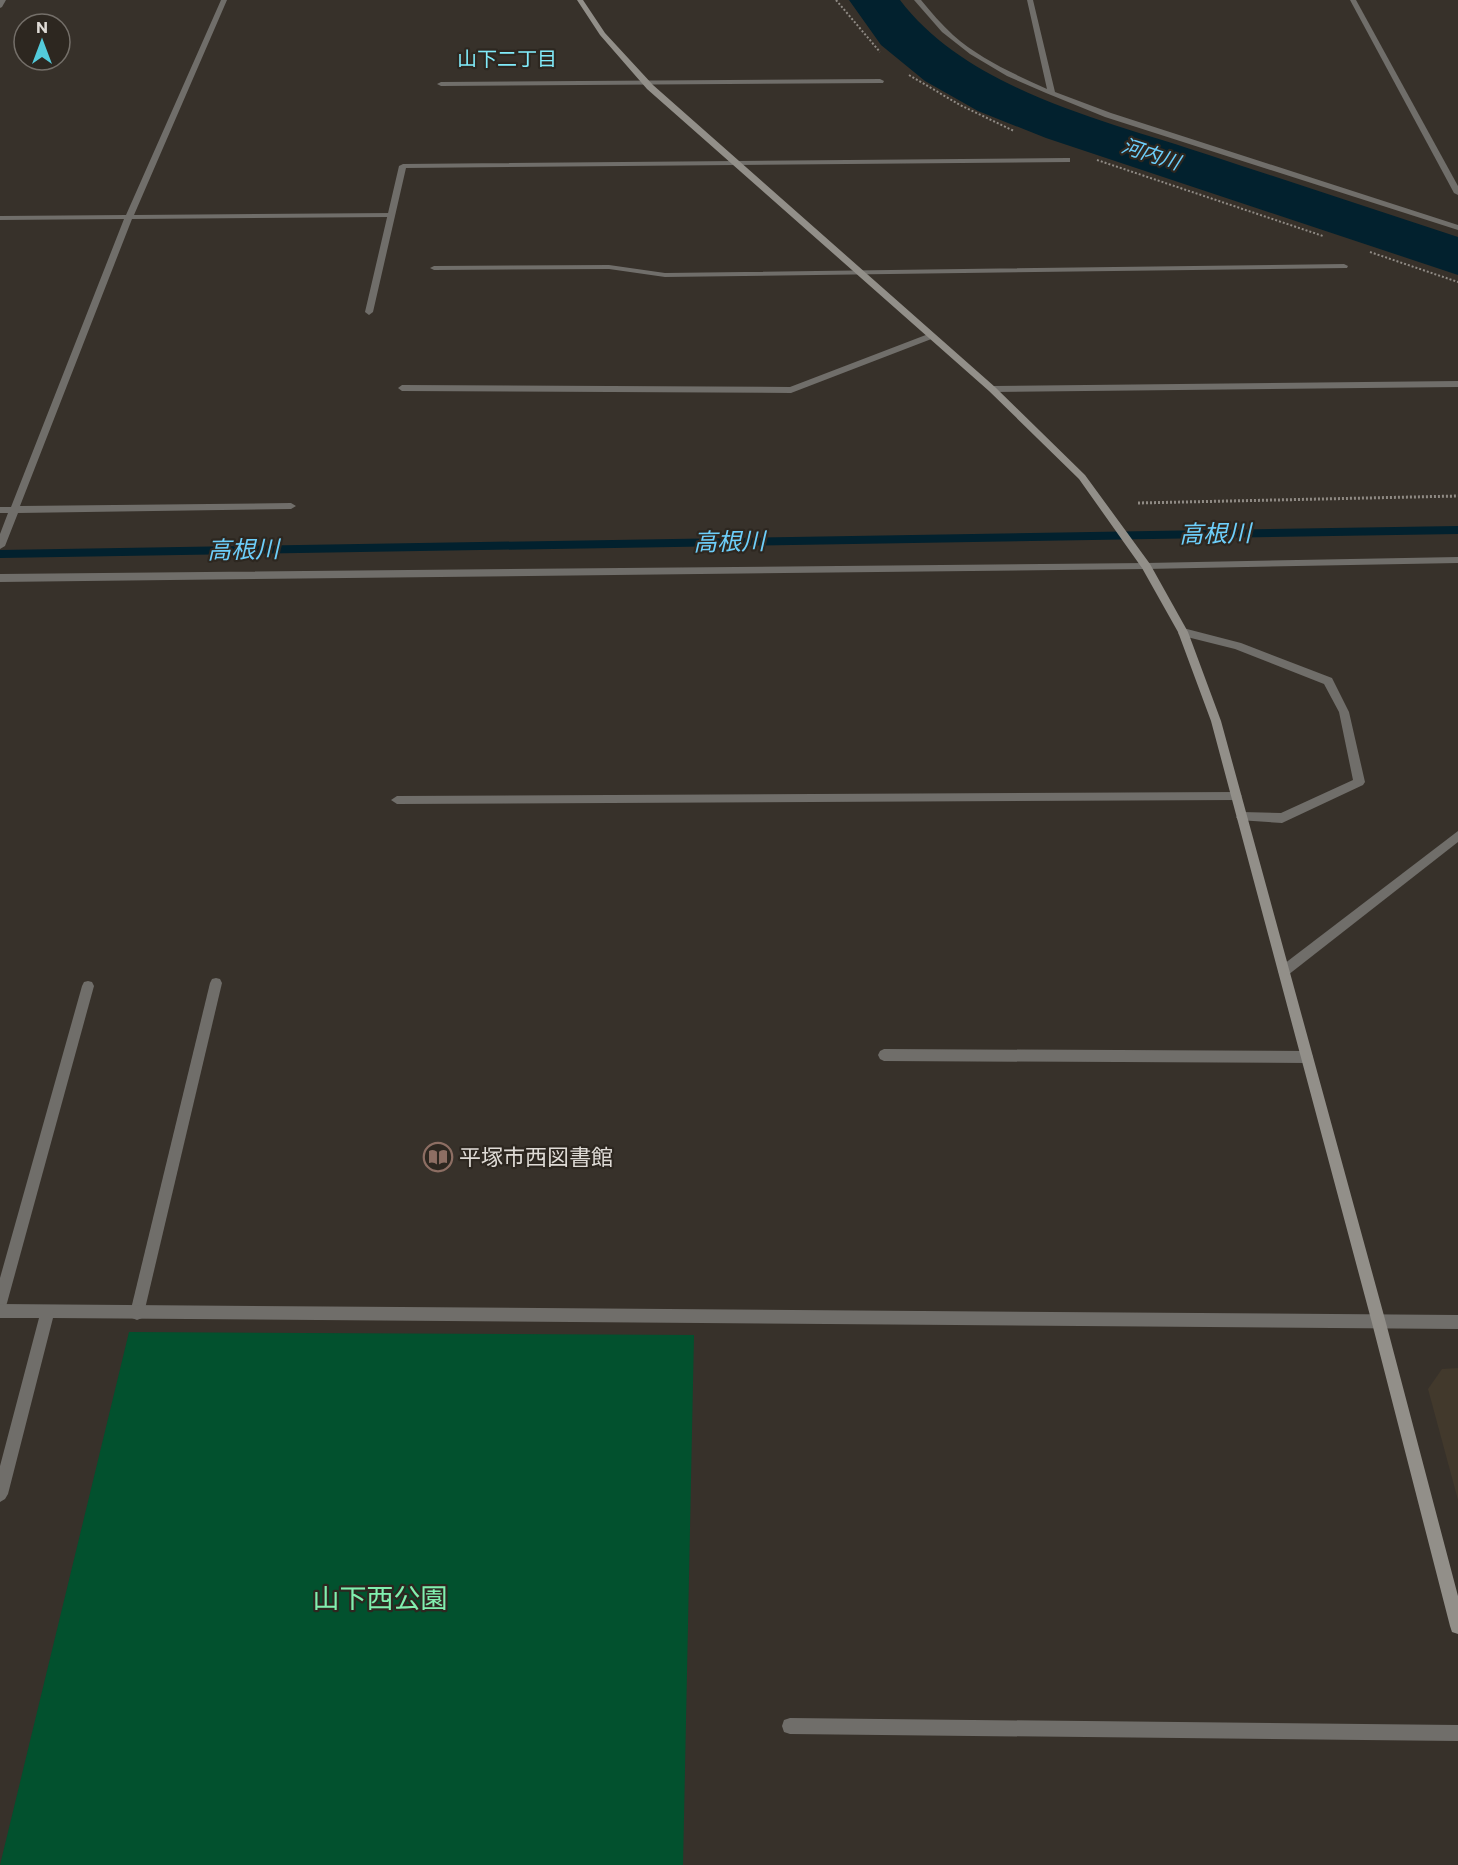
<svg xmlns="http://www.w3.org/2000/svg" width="1458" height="1865" font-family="Commissioner,'Noto Sans JP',sans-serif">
<rect width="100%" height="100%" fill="#37312a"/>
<polygon fill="#42392c" points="1458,1368 1458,1500 1428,1389 1442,1369"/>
<polygon fill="#02512e" points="129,1332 694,1335 683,1865 0,1865"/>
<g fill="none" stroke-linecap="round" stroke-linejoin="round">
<polygon fill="#02212e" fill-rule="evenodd" points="1458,526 1458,534 0,558 0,550"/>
<path fill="#02212e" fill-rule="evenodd" d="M849 0H900C969 91 1107 121 1212 156 1294 183 1376 210 1458 237V275L1046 138 978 111 925 81 881 45Z"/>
<g stroke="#8f8a84" stroke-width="2" stroke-dasharray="2 2" stroke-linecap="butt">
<polyline points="836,0 880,52"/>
<polyline points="909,75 960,105 1014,131"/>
<polyline points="1097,160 1323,236"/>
<polyline points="1370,252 1458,282"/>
</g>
<polyline stroke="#8f8a84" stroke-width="3" stroke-dasharray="2 2" stroke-linecap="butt" points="1138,503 1458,496"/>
<g fill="#706e6a" fill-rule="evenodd">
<polygon points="880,79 884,81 883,83 441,86 437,84 441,82"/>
<polygon points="1067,158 1070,158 1070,162 406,168 373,312 369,315 365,312 399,166 403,164"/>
<polygon points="1344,264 1348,266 1347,268 665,277 609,269 434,270 430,268 434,266 609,265 665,273"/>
<polygon points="931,333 935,336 934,338 791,393 402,391 398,388 402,385 790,387"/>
<polygon points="1458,381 1458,387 992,392 988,389 992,386"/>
<polygon points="1236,792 1242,796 1236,800 397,804 391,800 397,796"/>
<polygon points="1458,831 1458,842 1288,975 1284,976 1280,975 1278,971 1280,967"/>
<polygon points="216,978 220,979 222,983 144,1313 142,1318 137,1320 132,1318 130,1313 210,983 212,979"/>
<polygon points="88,981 92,982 94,986 7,1303 5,1308 0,1310 0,1278 82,986 84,982"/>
<polygon points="884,1049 1307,1051 1311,1053 1313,1057 1311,1061 1307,1063 884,1061 880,1059 878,1055 880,1051"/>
<polygon points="790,1718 1458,1725 1458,1741 790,1734 784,1732 782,1726 784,1720"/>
</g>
<g fill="#706e6a" fill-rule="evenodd">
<polygon points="0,0 6,0 2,7 0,8"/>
<polygon points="221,0 227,0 134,215 391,213 395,215 391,217 132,219 20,506 291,503 296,506 291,509 18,513 5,546 0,549 0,534 8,513 0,513 0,507 11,507 124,219 0,220 0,216 126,215"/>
<path d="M914 0H921C931 12 941 24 953 35 980 59 1014 74 1047 89L1027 0H1033L1055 92 1111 113 1458 225V230L1105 117 1046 93 1007 76 970 54 942 32Z"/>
<polygon points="1350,0 1356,0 1458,186 1458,195 1454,193"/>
<polygon points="1458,557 1458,563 1146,569 0,582 0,574 1146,563"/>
<polygon points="1183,628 1241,643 1332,678 1349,712 1365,782 1363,785 1282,823 1238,820 1236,817 1242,812 1281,813 1353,780 1339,712 1324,684 1235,649 1179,635 1178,632 1179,629"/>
<polygon points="0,1304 1458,1315 1458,1329 53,1318 8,1494 5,1499 0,1502 0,1466 39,1318 0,1318"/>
</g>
<polygon fill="#928f89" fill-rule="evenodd" points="577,0 583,0 605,33 653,85 995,387 1085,475 1150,564 1188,632 1221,721 1386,1323 1458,1596 1458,1634 1452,1632 1450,1626 1372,1323 1211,721 1178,632 1142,568 1079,479 989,391 647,89 600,35"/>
</g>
<defs>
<g id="library-ring" transform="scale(1.5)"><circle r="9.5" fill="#2d2720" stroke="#8d6e63" stroke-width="1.5"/><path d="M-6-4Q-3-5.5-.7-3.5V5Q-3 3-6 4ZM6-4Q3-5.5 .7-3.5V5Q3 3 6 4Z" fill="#8d6e63"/></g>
</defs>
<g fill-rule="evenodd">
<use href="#library-ring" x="438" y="1157"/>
</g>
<g text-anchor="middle" stroke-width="4.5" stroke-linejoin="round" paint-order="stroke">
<g font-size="20" fill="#81ebfa" stroke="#2d2720">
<text x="507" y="66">山下二丁目</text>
</g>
<g font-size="20" font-style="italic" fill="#6dcffb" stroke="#2d2720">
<text transform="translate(1151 154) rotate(18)" y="7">河内川</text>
</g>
<g font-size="22" fill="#dfdbd6" stroke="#2d2720" text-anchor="start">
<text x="459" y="1165">平塚市西図書館</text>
</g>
<g font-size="24" font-style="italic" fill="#6dcffb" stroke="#2d2720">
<text transform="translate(1215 534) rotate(-1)" y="8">高根川</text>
<text transform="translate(729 542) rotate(-1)" y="8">高根川</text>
<text transform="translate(243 550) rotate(-1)" y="8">高根川</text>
</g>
<g font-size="27" fill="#81f0af" stroke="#2d2720">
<text x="380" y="1608">山下西公園</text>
</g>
</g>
<g transform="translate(42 42)"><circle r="28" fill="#2d2720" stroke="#746f69" stroke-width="1.5"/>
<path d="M0-4.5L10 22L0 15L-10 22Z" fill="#53cbdb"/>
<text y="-9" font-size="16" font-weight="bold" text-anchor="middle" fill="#dfdbd6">N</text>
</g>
</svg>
